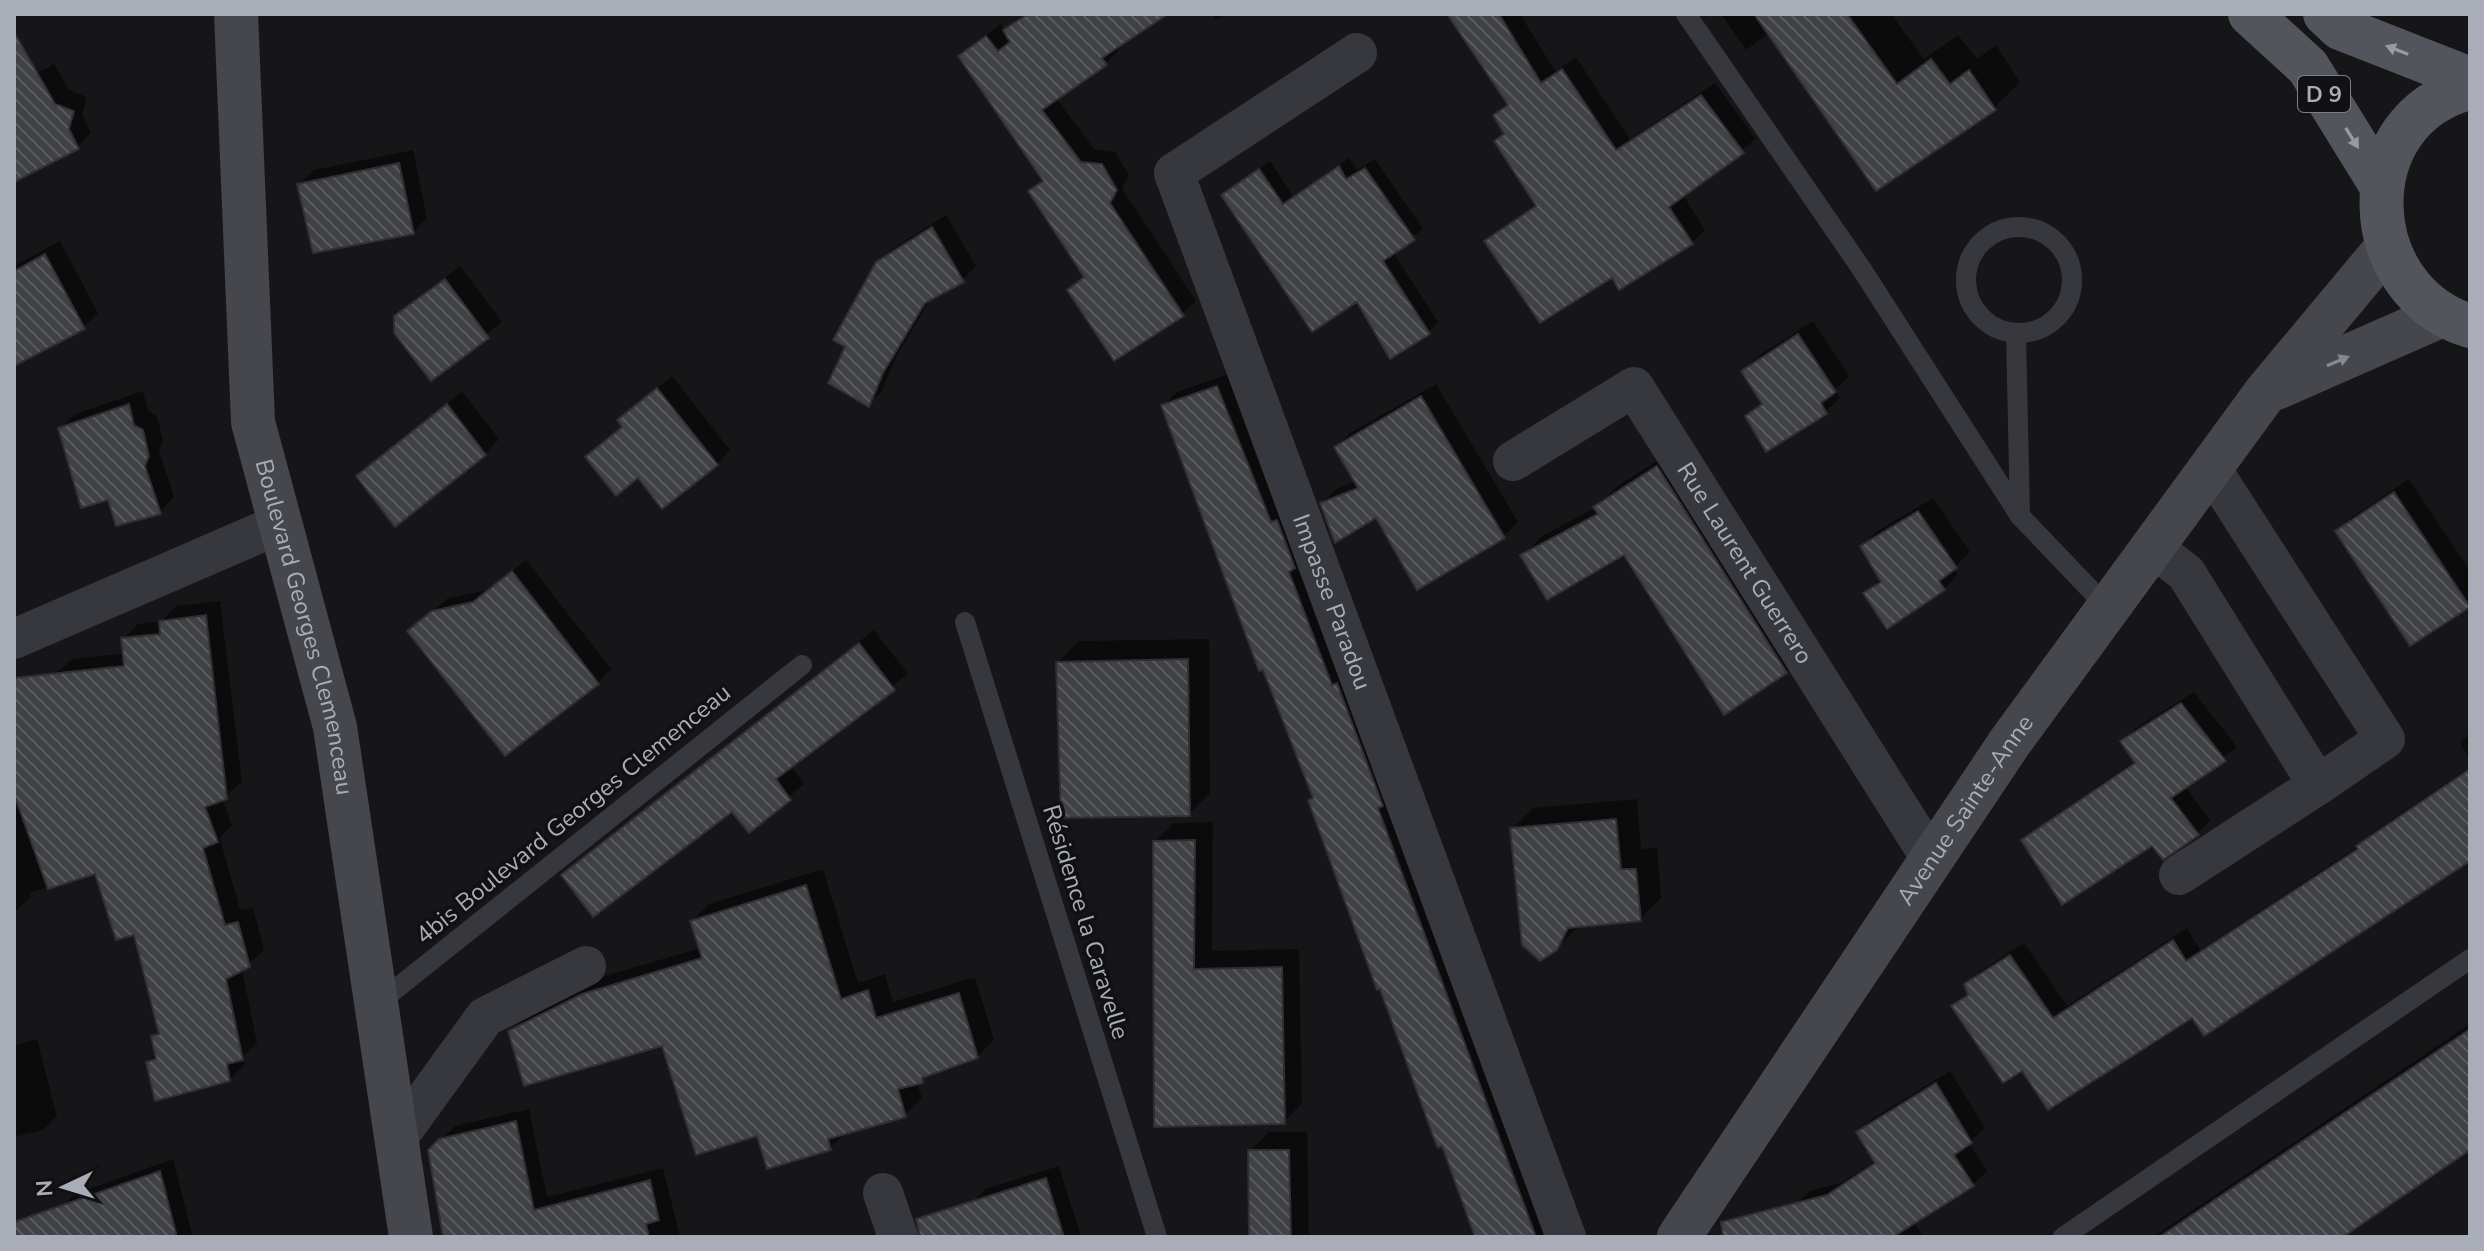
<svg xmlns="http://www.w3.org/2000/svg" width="2484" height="1251" font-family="'Nunito Sans',sans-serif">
<defs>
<pattern id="building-back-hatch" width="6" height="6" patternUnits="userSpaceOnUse" patternTransform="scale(2)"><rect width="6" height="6" fill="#404145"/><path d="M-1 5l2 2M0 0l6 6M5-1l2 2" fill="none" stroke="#595a5e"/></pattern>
</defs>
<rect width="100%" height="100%" fill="#161618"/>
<g fill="#0007">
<polygon points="1024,14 1164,14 1116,46 1119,50 1106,63 1056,98 1094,149 1115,152 1129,175 1122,189 1196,301 1182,314 1070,290 1085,276 1030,192 1044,178 961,56 1000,24 1006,31"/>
<polygon points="1212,14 1225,14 1216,20"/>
<polygon points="1449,14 1520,14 1555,71 1576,57 1630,139 1715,83 1756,139 1683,195 1705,230 1692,243 1612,275 1486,241 1536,204 1496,116 1509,103"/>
<polygon points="1721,14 1891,14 1924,59 1958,35 1977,59 1996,45 2020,82 1994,108 1877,188 1769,33 1746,50"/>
<polygon points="54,64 69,90 87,97 82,114 91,133 77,147 14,180 14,86"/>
<polygon points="413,150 427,218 413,232 299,184 314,170"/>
<polygon points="1349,158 1357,170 1375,159 1423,229 1393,252 1438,322 1429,332 1358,299 1223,195 1270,161 1293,196"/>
<polygon points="946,215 976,266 962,280 932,296 896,357 882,391 868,405 848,346 878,263 892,249"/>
<polygon points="60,241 98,313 84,327 14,360 14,266"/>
<polygon points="460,266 502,322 431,378 396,317"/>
<polygon points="1813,321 1849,376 1835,390 1840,398 1825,412 1747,417 1763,401 1743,372 1757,357"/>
<polygon points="1231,373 1554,1237 1477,1237 1310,800 1314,797 1163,406 1177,392"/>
<polygon points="672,376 730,450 717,464 638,475 588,457 624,426 619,420 633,407"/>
<polygon points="1436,384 1518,522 1504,536 1418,587 1376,516 1322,503 1336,489 1357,481 1336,447 1350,433"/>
<polygon points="143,391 148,410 157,416 163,441 159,450 174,497 160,512 60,428 75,414"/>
<polygon points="462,391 499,439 485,454 359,477"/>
<polygon points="1677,448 1806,652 1786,672 1624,552 1522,556 1542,536 1595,508 1616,487"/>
<polygon points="2409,479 2470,571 2468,605 2337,532 2352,517"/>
<polygon points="1933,498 1970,552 1954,568 1958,574 1944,589 1866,593 1880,579 1862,546 1876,532"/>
<polygon points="526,560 611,669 598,683 409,631 448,598 488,590"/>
<polygon points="220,601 242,782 222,799 232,825 220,838 240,910 253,908 264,950 242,969 257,1043 243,1057 245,1064 229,1080 148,1062 157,1053 153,1037 160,1030 135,933 96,872 29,893 31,897 14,912 14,706 73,659 125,653 123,639 138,624 162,621 176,606"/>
<polygon points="874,630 908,674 790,765 804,784 750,830 733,809 564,875"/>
<polygon points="1209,639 1210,793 1189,814 1058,662 1079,641"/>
<polygon points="2194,692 2237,747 2185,786 2210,820 2198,833 2163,857 2153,843 2024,841 2037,828 2136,760 2123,741 2136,728"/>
<polygon points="2470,733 2470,759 2460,743"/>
<polygon points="2470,767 2470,858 2193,1016 2022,1068 1953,1006 1969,992 1966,985 1980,971 2024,943 2067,1006 2187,928 2200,950 2359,846 2372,833"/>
<polygon points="1637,799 1641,849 1657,848 1661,898 1640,919 1578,927 1556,949 1512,829 1533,808"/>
<polygon points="1213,822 1212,951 1299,949 1302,1103 1284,1122 1156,1125 1155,841 1174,823"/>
<polygon points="823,869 858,983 885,974 893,1002 975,977 994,1040 977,1057 931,1072 917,1083 922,1098 905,1115 847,1131 830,1148 758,1133 664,1043 511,1032 528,1014 601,977 701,948 692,921 709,904"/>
<polygon points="2470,1024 2470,1148 2340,1237 2153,1237"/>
<polygon points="37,1039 57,1116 43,1130 14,1137 14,1046"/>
<polygon points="1950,1071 1985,1128 1969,1143 1987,1171 1973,1185 1913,1222 1924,1237 1789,1237 1796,1204 1810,1191 1843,1182 1876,1160 1859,1132 1872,1119"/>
<polygon points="529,1109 547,1197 663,1168 680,1237 446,1237 430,1151 455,1126"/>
<polygon points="1269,1132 1307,1132 1309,1237 1251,1237 1250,1151"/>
<polygon points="173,1159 193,1237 70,1237 62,1207 75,1194"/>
<polygon points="1059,1166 1081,1237 982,1237 972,1203 985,1189"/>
</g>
<g fill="url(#building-back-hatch)" stroke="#303034" stroke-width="2">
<polygon points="1028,14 1168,14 1102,58 1107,65 1042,110 1081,162 1102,164 1117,190 1110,203 1184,316 1114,361 1067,290 1084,277 1028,191 1043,181 958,56 986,36 998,51 1010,42 1003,30"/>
<polygon points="1447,14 1499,14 1541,83 1562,69 1616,150 1701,95 1744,153 1669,207 1693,244 1619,290 1612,278 1540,323 1484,241 1536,206 1494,141 1504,134 1493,115 1508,105"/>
<polygon points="1754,14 1847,14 1897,84 1931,59 1950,84 1969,70 1996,110 1876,191"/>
<polygon points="14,32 55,104 74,111 69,129 79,149 14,182"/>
<polygon points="399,163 414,234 313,253 297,184"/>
<polygon points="1339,166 1346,179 1365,168 1415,240 1383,261 1430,334 1390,359 1357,302 1312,332 1221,195 1259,169 1283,204"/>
<polygon points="932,227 964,282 925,303 883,373 869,407 828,383 845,347 833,340 876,262"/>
<polygon points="45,254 85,329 14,366 14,271"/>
<polygon points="445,279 489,338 431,381 394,333 394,316"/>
<polygon points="1798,334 1836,392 1821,403 1827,414 1766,452 1745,416 1762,404 1741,371"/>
<polygon points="1217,386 1271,522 1277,520 1295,568 1289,572 1332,685 1337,683 1383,806 1378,808 1536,1237 1475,1237 1442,1146 1438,1148 1436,1144 1380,989 1377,990 1308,800 1313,798 1263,670 1259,671 1161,405"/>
<polygon points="657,388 718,465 662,509 638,478 616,496 585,457 622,427 617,420"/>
<polygon points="1421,396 1505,538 1417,590 1376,518 1335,543 1320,503 1358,488 1334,447"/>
<polygon points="129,404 134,425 143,430 149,456 145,466 161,514 116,526 108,500 81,508 58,428"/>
<polygon points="447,404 486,455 395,527 356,476"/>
<polygon points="1657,466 1787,673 1724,715 1624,555 1547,600 1520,555 1598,514 1593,507"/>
<polygon points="2394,492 2470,607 2410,646 2335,531"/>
<polygon points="1918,511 1957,568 1939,581 1945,590 1887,629 1863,593 1881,582 1860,546"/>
<polygon points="512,571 599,684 505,756 407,631 432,611 473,602"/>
<polygon points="206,615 227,799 205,807 218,842 203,848 225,925 238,922 250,967 226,979 243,1060 227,1064 230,1081 155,1101 146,1062 156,1059 151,1036 159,1034 134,935 116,940 95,874 48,889 14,794 14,678 124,666 121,638 160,634 159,621"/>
<polygon points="859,643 895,690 776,779 791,800 749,833 732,812 593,917 561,875"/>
<polygon points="1188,659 1190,816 1061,818 1056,662"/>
<polygon points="2181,703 2226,761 2171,798 2199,835 2163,860 2152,846 2062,905 2021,840 2135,763 2120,741"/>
<polygon points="2470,769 2470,861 2204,1036 2192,1018 2048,1110 2022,1071 2003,1083 1951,1006 1968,995 1964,984 2010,955 2053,1018 2173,940 2186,961 2358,849 2356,846"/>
<polygon points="1616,819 1621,869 1636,869 1641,921 1568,928 1557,950 1540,961 1522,945 1510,828"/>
<polygon points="1195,840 1194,969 1282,967 1285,1124 1154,1127 1153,841"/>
<polygon points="806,885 841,999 868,990 876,1018 959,993 978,1058 922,1078 923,1083 898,1089 906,1117 828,1139 831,1150 767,1169 757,1136 696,1155 662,1046 524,1086 508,1031 582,994 702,958 690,921"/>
<polygon points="2470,1029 2470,1150 2343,1237 2159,1237"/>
<polygon points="1936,1083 1972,1143 1954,1155 1974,1186 1893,1237 1723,1237 1721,1222 1827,1195 1875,1163 1856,1132"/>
<polygon points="516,1121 534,1210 650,1180 659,1220 646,1224 649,1237 443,1237 428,1150 439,1139"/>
<polygon points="1248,1150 1289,1150 1291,1237 1249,1237"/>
<polygon points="160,1171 177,1237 14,1237 14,1222"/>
<polygon points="1046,1178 1064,1237 920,1237 916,1219"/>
</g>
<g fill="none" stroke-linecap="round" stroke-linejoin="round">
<g stroke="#37383d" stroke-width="20">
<polyline points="1686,14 1861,268 2020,516"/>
<circle cx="2019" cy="280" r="53"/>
<polyline points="2016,334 2020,516 2107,607"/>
<polyline points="965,622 1157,1237"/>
<polyline points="377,1004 802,665"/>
<polyline points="2063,1237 2470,959"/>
</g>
<g stroke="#37383d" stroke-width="40">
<path id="s1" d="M1357 53 1174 173 1566 1237"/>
<path id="s2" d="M1513 461 1634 387 1932 860"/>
<polyline points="2210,467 2385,739 2318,785"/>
<polyline points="2151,546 2186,573 2318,785 2179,875"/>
<polyline points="14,639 280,524"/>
<polyline points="398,1137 485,1017 586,966"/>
<polyline points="883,1193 898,1237"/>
</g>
<g stroke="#45474d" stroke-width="44">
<path id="s3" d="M236 14 253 422 335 727 411 1237"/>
<polyline points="2276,388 2442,315"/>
<path id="s4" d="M1679 1237 2010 742 2266 392 2387 247"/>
</g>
<g stroke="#53555c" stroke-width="44">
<polyline points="2250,14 2308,67 2382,187"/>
<polyline points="2325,14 2340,28 2470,79"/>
<path d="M2470 88C2349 118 2355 291 2470 326"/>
</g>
</g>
<defs><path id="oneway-solid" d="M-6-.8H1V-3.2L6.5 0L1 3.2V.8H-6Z" transform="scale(2)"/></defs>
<g fill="#979ba6">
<use href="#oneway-solid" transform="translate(2397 50) rotate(-159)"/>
<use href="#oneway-solid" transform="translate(2352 138) rotate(58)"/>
</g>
<use fill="#858993" href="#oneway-solid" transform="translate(2338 361) rotate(-23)"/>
<g text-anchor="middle" stroke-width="7" stroke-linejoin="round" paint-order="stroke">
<rect fill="#111113" stroke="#7b7e86" stroke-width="2" x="2298" y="76" width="52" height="36" rx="6"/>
<g font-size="22" font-weight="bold" fill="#a8adb8">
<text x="2324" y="102">D 9</text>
</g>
<g font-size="24" fill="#a8adb8" stroke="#111113">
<text dy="8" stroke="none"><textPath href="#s2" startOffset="350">Rue Laurent Guerrero</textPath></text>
<text dy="8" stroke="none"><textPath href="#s1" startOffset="676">Impasse Paradou</textPath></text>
<text dy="8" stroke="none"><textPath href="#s3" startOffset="620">Boulevard Georges Clemenceau</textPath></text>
<text dy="8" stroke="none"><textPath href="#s4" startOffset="514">Avenue Sainte-Anne</textPath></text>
<text transform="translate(573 814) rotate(-39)" y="8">4bis Boulevard Georges Clemenceau</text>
<text transform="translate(1086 922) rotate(73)" y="8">Résidence la Caravelle</text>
</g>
</g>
<rect width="2484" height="1251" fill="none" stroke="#a8adb8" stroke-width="32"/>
<g transform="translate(64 1187) rotate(266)" stroke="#111113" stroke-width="6" paint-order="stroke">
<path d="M0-6L14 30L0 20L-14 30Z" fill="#a8adb8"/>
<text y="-12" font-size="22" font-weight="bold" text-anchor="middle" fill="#a8adb8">N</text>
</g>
</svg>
